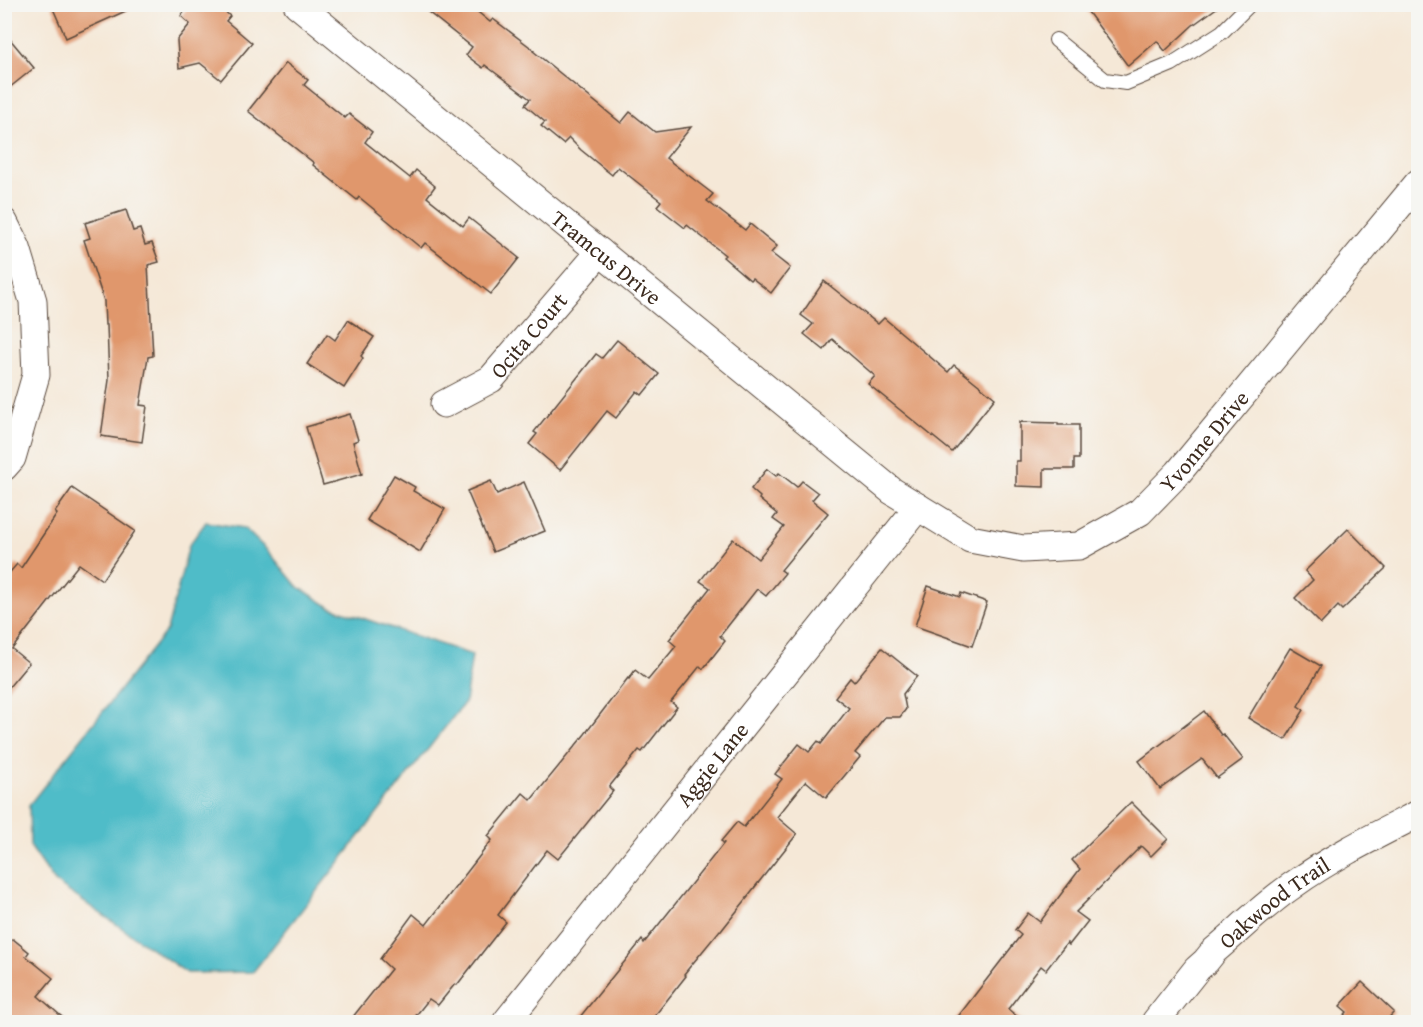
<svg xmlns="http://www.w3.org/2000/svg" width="1423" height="1027" font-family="'Gentium Book Plus',serif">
<rect width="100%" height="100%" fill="#f6f6f2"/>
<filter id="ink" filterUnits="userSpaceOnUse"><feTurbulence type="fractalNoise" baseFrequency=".0167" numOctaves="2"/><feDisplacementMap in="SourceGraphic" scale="12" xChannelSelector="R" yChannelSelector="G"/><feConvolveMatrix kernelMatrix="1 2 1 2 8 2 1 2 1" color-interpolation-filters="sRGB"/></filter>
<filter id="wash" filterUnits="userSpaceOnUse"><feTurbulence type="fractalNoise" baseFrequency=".008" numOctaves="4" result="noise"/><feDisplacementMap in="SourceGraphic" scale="24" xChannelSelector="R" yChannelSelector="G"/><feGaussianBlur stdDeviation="1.35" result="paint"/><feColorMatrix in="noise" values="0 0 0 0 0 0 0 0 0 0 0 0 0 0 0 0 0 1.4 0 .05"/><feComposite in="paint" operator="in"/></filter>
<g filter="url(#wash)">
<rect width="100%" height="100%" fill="#f5e8d7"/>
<polygon fill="#4fbcc8" stroke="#457373" stroke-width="1.5" points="206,522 244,528 269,552 297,586 330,607 472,655 465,702 253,972 187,973 55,882 30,846 29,805 167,630 189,545"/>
<g id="blocks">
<g fill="#e0976c">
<polygon points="51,4 141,4 66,38"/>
<polygon points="190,4 216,4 230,16 226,21 252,43 221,80 200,63 179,68 177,40 190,24 181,16"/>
<polygon points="418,4 468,4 490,22 493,19 534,50 533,51 621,123 630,112 655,132 691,127 666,158 713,194 707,201 745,230 750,224 777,246 771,253 790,268 771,293 752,278 750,280 723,257 725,255 687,225 685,228 657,206 661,201 618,167 612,175 581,150 569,138 563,144 541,126 545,122 525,105 530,99 485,65 483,68 466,55 472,47"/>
<polygon points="1082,4 1222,4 1193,25 1165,51 1157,41 1128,66"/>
<polygon points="4,32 34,68 4,92"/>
<polygon points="286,63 308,80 304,85 345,118 349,114 372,132 365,142 410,178 416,170 435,186 427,197 463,226 469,218 519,258 491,294 425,243 421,248 359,197 357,200 313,165 314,163 248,111"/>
<polygon points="126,210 133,231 140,229 145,245 152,243 159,262 148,265 153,356 148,357 140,405 147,406 142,442 101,436 109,380 107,325 105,325 104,301 84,240 90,238 85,223"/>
<polygon points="824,281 878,324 884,318 948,372 954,365 995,398 952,452 868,384 875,376 832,339 824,350 804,334 813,324 801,315"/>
<polygon points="348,320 374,337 361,356 363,358 344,388 307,364 327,334 335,340"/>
<polygon points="617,340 659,374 642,395 637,391 616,418 607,411 560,470 529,444 537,434 534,432 596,354 602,358"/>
<polygon points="350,414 358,440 353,442 362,474 323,485 306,427"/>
<polygon points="1020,422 1058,423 1058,425 1079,425 1079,459 1074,459 1074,469 1044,469 1044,487 1016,486 1016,461 1020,461"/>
<polygon points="767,469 776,476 779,473 797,487 802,481 818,493 812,500 828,513 781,570 785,573 766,596 757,589 720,636 725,641 703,669 700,666 671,702 677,707 642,752 639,750 609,787 613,791 558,859 547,850 498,915 506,922 457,985 455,984 438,1005 429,999 410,1023 348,1023 391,969 380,959 413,914 426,925 492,840 488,836 523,793 531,800 585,734 628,678 629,679 635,670 648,680 676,646 669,640 710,588 700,581 733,539 758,559 784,527 773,519 777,514 759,499 760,497 751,489"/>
<polygon points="394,475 415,487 413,491 445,509 420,552 367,520"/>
<polygon points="491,481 497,494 524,482 545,531 493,552 467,491"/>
<polygon points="72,488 135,531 102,580 79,564 51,599 12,649 29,663 4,693 4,579 17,564 21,568 57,514 55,512"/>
<polygon points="1348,529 1386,568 1342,610 1338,606 1321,624 1295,598 1313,580 1305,571"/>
<polygon points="928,586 960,597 961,593 987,602 972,646 915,626"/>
<polygon points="882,648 917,676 903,694 906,709 900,717 885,717 855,753 860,757 826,798 806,781 777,817 797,834 747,897 748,897 721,931 720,930 684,974 686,976 649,1023 575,1023 642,940 644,943 724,843 721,841 737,822 744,827 782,779 775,774 799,744 809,752 818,741 821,744 849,708 835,697 850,678 854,682"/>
<polygon points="1290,648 1321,666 1298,706 1304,710 1285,740 1248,718"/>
<polygon points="1204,711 1221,735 1223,734 1243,759 1217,778 1202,759 1160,789 1139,761"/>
<polygon points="1131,802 1168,839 1151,856 1141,846 1076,912 1088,921 1069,945 1067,943 1046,970 1041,966 1008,1009 1025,1023 953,1023 1021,935 1015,930 1028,913 1040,922 1080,869 1072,860"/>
<polygon points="4,938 10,942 13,939 29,952 26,956 53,978 38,996 69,1023 4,1023"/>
<polygon points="1362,982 1394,1012 1384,1023 1337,1023 1347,1012 1340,1006"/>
</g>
</g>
</g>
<g filter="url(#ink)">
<use href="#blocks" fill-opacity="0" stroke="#57463a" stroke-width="1.5"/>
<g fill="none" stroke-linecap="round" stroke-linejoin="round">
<g stroke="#57463a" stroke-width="16">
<polyline id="lane" points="1056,40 1105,80 1126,83 1172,64 1222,32 1250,4"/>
</g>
<g stroke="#57463a" stroke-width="29">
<g id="street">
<path id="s1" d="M297 4 892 491 970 539 1023 549 1079 546 1140 512 1178 473 1418 183"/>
<polyline points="4,222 17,248 33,301 36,375 12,458 4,467"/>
<path id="s2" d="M444 404 491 379 600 252"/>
<path id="s3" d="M506 1022 918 507"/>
<path id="s4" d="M1155 1022 1197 969 1206 961 1214 951C1240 929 1265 904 1293 885 1332 857 1375 836 1418 814"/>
</g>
</g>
<use href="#lane" stroke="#fff" stroke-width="14"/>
<use href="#street" stroke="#fff" stroke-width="27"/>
</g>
</g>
<g text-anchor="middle" stroke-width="6" stroke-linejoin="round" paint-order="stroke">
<g font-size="22" fill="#3b2a1e" stroke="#f6f6f2">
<text dy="8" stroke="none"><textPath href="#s1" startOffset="400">Tramcus Drive</textPath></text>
<text dy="8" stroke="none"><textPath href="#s2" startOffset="111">Ocita Court</textPath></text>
<text dy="8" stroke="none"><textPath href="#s1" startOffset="1136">Yvonne Drive</textPath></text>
<text dy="8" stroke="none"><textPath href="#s3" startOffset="330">Aggie Lane</textPath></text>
<text dy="8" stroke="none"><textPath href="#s4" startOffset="170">Oakwood Trail</textPath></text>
</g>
</g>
<rect width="1423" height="1027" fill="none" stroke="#f6f6f2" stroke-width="24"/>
</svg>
